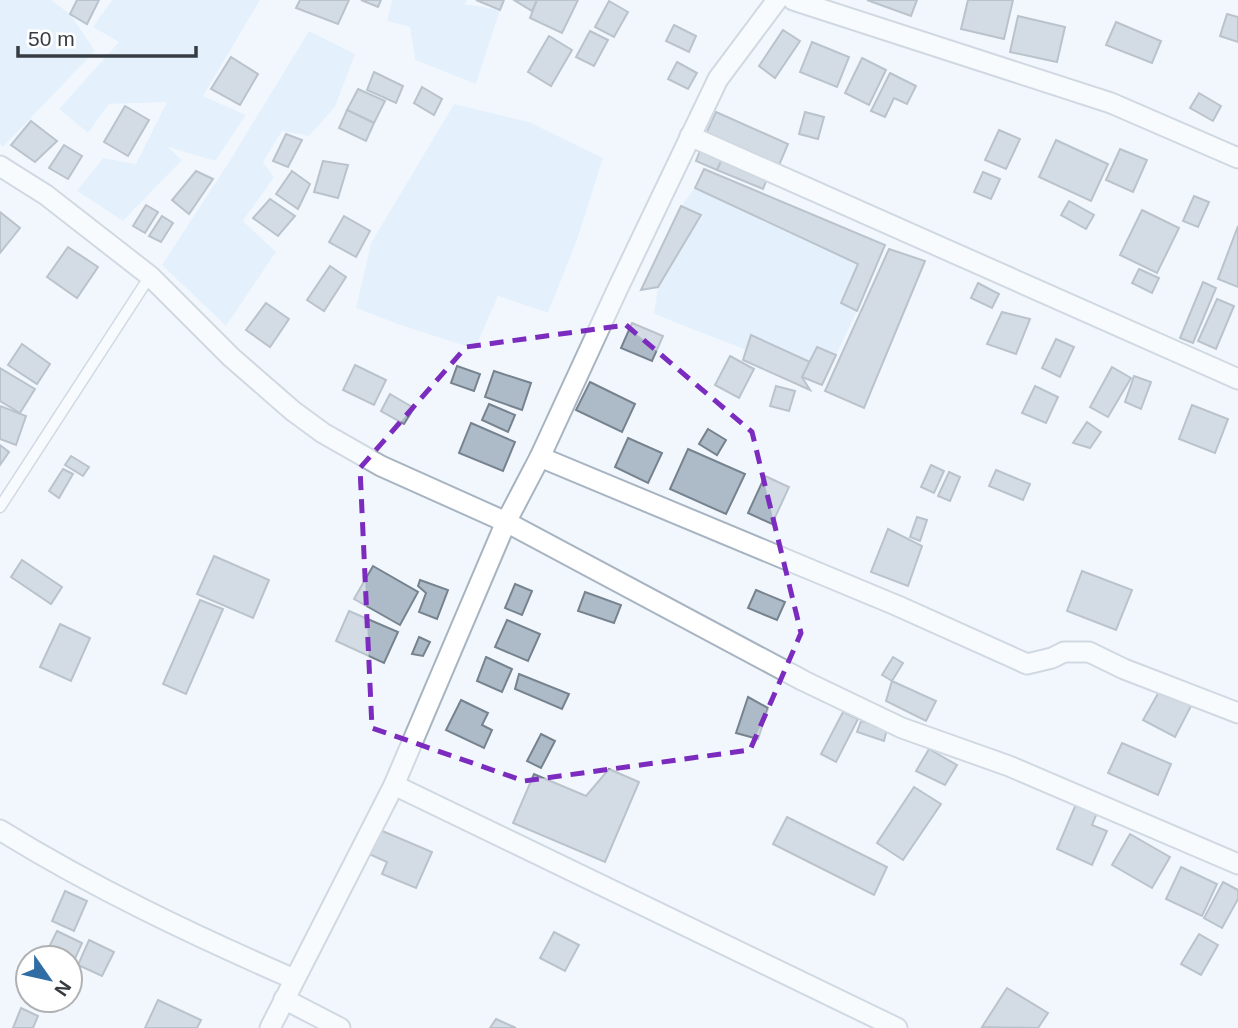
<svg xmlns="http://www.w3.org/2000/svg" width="1238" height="1028" font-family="Arial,sans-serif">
<rect width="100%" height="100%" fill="#f2f7fd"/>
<g fill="#d3e8fd">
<polygon points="0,0 51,0 70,14 95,51 3,147 0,144"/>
<polygon points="112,0 260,0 203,96 246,115 215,161 168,147 182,160 123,221 77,191 103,158 136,164 167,102 109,104 88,133 59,109 119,42 93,27"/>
<polygon points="392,0 467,0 465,4 500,10 476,84 415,60 410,27 387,21"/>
<polygon points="309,31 355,54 335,107 309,136 282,131 263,162 274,177 243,221 276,252 226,326 162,265 229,162"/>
<polygon points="454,104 529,122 603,158 577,240 548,313 498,296 475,349 400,325 356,308 371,243"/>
<polygon points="695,188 858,264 841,303 857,311 836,355 817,347 810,362 751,335 746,350 654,314 658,287 701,215 681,206"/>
</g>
<g fill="#adbbc8" stroke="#76838f" stroke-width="2">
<polygon points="77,0 99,0 87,24 70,14"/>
<polygon points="300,0 349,0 338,24 296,8"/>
<polygon points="361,0 381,0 378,7"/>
<polygon points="476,0 504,0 500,10"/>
<polygon points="514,0 537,0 532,11"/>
<polygon points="537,0 578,0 562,33 530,18"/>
<polygon points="867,0 917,0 911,16"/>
<polygon points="968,0 1013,0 1004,39 961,29"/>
<polygon points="609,1 628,12 614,37 595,27"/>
<polygon points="1227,14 1238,17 1238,42 1220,36"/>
<polygon points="1018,16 1065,27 1057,62 1010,52"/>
<polygon points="1116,22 1161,41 1152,63 1106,45"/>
<polygon points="674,25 696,36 689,52 666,41"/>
<polygon points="783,30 800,41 775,78 759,66"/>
<polygon points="590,31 608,40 594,66 576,57"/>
<polygon points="549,36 572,50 551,86 528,72"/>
<polygon points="812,42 849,57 837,87 800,72"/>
<polygon points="231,57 258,74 240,105 211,89"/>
<polygon points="862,58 886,70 869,105 845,93"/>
<polygon points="677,62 697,73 688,89 668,79"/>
<polygon points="374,72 403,86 396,103 367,90"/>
<polygon points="890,73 916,86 907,104 894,98 885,117 871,111"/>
<polygon points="422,87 442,99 434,115 414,103"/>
<polygon points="358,89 385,101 374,123 347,110"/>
<polygon points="1199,93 1221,106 1213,121 1190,108"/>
<polygon points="125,106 149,120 128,156 104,142"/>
<polygon points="347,110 374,123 366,141 339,128"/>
<polygon points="716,112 788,144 777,170 704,138"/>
<polygon points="805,112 824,117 818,139 799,134"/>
<polygon points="31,121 57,141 35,162 11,145"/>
<polygon points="999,130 1020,139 1006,169 985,160"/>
<polygon points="286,134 302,140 288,167 273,161"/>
<polygon points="1056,140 1108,164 1091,201 1039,177"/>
<polygon points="64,145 82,156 68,179 49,168"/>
<polygon points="701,148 723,157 717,170 696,161"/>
<polygon points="1120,149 1147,160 1133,192 1106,180"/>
<polygon points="723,157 768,176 763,189 717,170"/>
<polygon points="323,161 348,165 338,198 314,192"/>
<polygon points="704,169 885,245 857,311 841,303 858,264 695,188"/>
<polygon points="196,171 213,179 189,214 172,200"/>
<polygon points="292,171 310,184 298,209 276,194"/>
<polygon points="983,172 1000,179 991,199 974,192"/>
<polygon points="1194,196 1209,202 1198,227 1183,221"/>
<polygon points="270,199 295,216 278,236 253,218"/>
<polygon points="1069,201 1094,215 1086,229 1061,215"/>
<polygon points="146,205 158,212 145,233 133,226"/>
<polygon points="681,206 701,215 658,287 641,290"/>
<polygon points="1142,210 1179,228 1157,273 1120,255"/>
<polygon points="0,212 20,228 0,253"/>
<polygon points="162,216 173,223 161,242 149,236"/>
<polygon points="344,216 370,231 356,257 329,242"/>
<polygon points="1238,226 1238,287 1218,279"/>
<polygon points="68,247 98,267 77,298 47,277"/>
<polygon points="889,249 925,261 864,408 825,391"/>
<polygon points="330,266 346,277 324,311 307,300"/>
<polygon points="1139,269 1159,278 1152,293 1132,283"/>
<polygon points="1203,282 1216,288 1193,343 1180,338"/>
<polygon points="978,283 999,294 992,308 971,298"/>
<polygon points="1217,299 1234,306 1216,349 1198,341"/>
<polygon points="266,303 289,319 270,347 246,330"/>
<polygon points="1002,312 1030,319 1016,354 987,344"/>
<polygon points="632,323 663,336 652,361 621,348"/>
<polygon points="751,335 810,362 802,377 810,390 743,360"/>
<polygon points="1056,339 1074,347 1060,377 1042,368"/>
<polygon points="22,344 50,364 37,384 8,365"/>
<polygon points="817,347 836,355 822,385 802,377"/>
<polygon points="730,356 754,369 739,398 715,385"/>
<polygon points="355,365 386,380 374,405 343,390"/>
<polygon points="457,366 480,374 474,391 451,383"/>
<polygon points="1112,367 1131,378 1108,417 1090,407"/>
<polygon points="0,368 35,389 20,413 0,401"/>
<polygon points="494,371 531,383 522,410 485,397"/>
<polygon points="1134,376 1151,382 1141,409 1125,402"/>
<polygon points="590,382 635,404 622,432 576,410"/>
<polygon points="776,386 795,391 789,411 770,406"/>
<polygon points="1035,386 1058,397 1046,423 1022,413"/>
<polygon points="390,394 414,408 404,424 381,411"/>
<polygon points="489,404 515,415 508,432 482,420"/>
<polygon points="1192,405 1228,419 1215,453 1179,439"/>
<polygon points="0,406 26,416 16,445 0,439"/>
<polygon points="1087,422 1101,432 1090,448 1073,443"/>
<polygon points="471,423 515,442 503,471 459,453"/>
<polygon points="708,429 726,440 717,455 699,444"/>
<polygon points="628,438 662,453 648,483 615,467"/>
<polygon points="0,445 9,452 0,465"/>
<polygon points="688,449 745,474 726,514 670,489"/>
<polygon points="71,456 89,467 83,476 65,465"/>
<polygon points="931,465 944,471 934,493 921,487"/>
<polygon points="63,469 73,474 59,498 49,491"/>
<polygon points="996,470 1030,484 1023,500 989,486"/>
<polygon points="949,472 960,477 950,501 938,496"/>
<polygon points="765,476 789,487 772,524 748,513"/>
<polygon points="917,517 927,520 920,541 910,537"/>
<polygon points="888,529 922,546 908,586 871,572"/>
<polygon points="214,556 269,580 253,618 197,594"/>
<polygon points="22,560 62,587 51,604 11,577"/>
<polygon points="373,566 418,592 400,625 354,599"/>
<polygon points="1082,571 1132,590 1116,630 1067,611"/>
<polygon points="420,580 448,590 437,619 419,612 426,593 418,586"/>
<polygon points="515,584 532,591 522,615 505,608"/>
<polygon points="756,590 785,602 777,620 748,608"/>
<polygon points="585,592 621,605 614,623 578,611"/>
<polygon points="200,600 223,609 186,694 163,684"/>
<polygon points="349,611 398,632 384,663 336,641"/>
<polygon points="507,620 540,634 528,661 495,647"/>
<polygon points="60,624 90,638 71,681 40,667"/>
<polygon points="419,637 430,642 423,656 412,654"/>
<polygon points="486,657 512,669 502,692 477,681"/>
<polygon points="893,657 903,663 892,681 882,675"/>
<polygon points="519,674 569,694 562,709 515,689"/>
<polygon points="892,681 936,701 926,721 886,701"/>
<polygon points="1160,690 1191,706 1175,737 1143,720"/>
<polygon points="748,697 768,708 758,739 736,733"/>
<polygon points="461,700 488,713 482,725 492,730 484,748 446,730"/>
<polygon points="843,712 858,719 836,762 821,754"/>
<polygon points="861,721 887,729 884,741 857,732"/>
<polygon points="541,734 555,741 541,768 527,761"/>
<polygon points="1122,743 1171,764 1158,795 1108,773"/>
<polygon points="929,749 957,765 945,785 916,771"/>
<polygon points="609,769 639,782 605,862 513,823 534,774 586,796"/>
<polygon points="914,787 941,804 903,860 877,843"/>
<polygon points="1076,804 1097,813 1092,825 1107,831 1092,865 1057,849"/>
<polygon points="787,817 887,867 874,895 773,844"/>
<polygon points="380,830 432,852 416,888 382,874 387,862 369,854"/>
<polygon points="1130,834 1170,857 1152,888 1112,865"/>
<polygon points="1181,867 1217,884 1202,916 1166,899"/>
<polygon points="1223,882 1238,890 1238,899 1222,928 1204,918"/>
<polygon points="65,891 87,901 74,931 52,921"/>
<polygon points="57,931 82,943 74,961 48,949"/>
<polygon points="554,932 579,945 565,971 540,958"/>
<polygon points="1199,934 1218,945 1201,975 1181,964"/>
<polygon points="89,940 114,952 102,976 78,965"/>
<polygon points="1007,988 1048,1013 1038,1028 982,1027"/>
<polygon points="158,1000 201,1020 197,1028 145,1028"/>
<polygon points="21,1008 38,1016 33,1028 13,1028"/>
<polygon points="496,1019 516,1028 490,1028"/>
</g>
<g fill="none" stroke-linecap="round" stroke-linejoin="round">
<g stroke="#a7b4c1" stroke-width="13">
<polyline id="service" points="0,507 150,276"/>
</g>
<g stroke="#a7b4c1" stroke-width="23">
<g id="minor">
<polyline points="793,0 1111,103 1238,158"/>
<polyline points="690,136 1238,379"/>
<polyline points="0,166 46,195 150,276 231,357 293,411 323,433 381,466 506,522 804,681 902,728 1009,766 1238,864"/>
<polyline points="540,457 898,606 1027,664 1052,658 1064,652 1089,652 1124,669 1238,713"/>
<polyline points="394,785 897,1028"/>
<path d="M0 830C94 888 193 935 294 979"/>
<polyline points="284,999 340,1028"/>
<polyline points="270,1028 394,785 506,522 540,457 617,290 718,79 777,0"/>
</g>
</g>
<use href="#service" stroke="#fff" stroke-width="10"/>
<use href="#minor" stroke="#fff" stroke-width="19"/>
</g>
<path d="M0 0H1238V1028H0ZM626 325 752 432 801 633 750 750 524 781 372 728 360 468 466 347Z" fill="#f2f7fd" fill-opacity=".55" fill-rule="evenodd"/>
<path fill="none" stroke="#7b2cbf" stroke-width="5" stroke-dasharray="14 9" stroke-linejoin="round" d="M626 325 752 432 801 633 750 750 524 781 372 728 360 468 466 347Z"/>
<g transform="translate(49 979) rotate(124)"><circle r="33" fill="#ffffff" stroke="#afb1b3" stroke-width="2"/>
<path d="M0-5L12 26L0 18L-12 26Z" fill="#2f6da4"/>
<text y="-10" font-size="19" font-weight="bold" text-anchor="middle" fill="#363c41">N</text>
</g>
<path d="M18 46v10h178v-10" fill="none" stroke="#363c41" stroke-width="3.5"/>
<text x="28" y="46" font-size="21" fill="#363c41" stroke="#ffffff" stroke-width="5" paint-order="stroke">50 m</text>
</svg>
